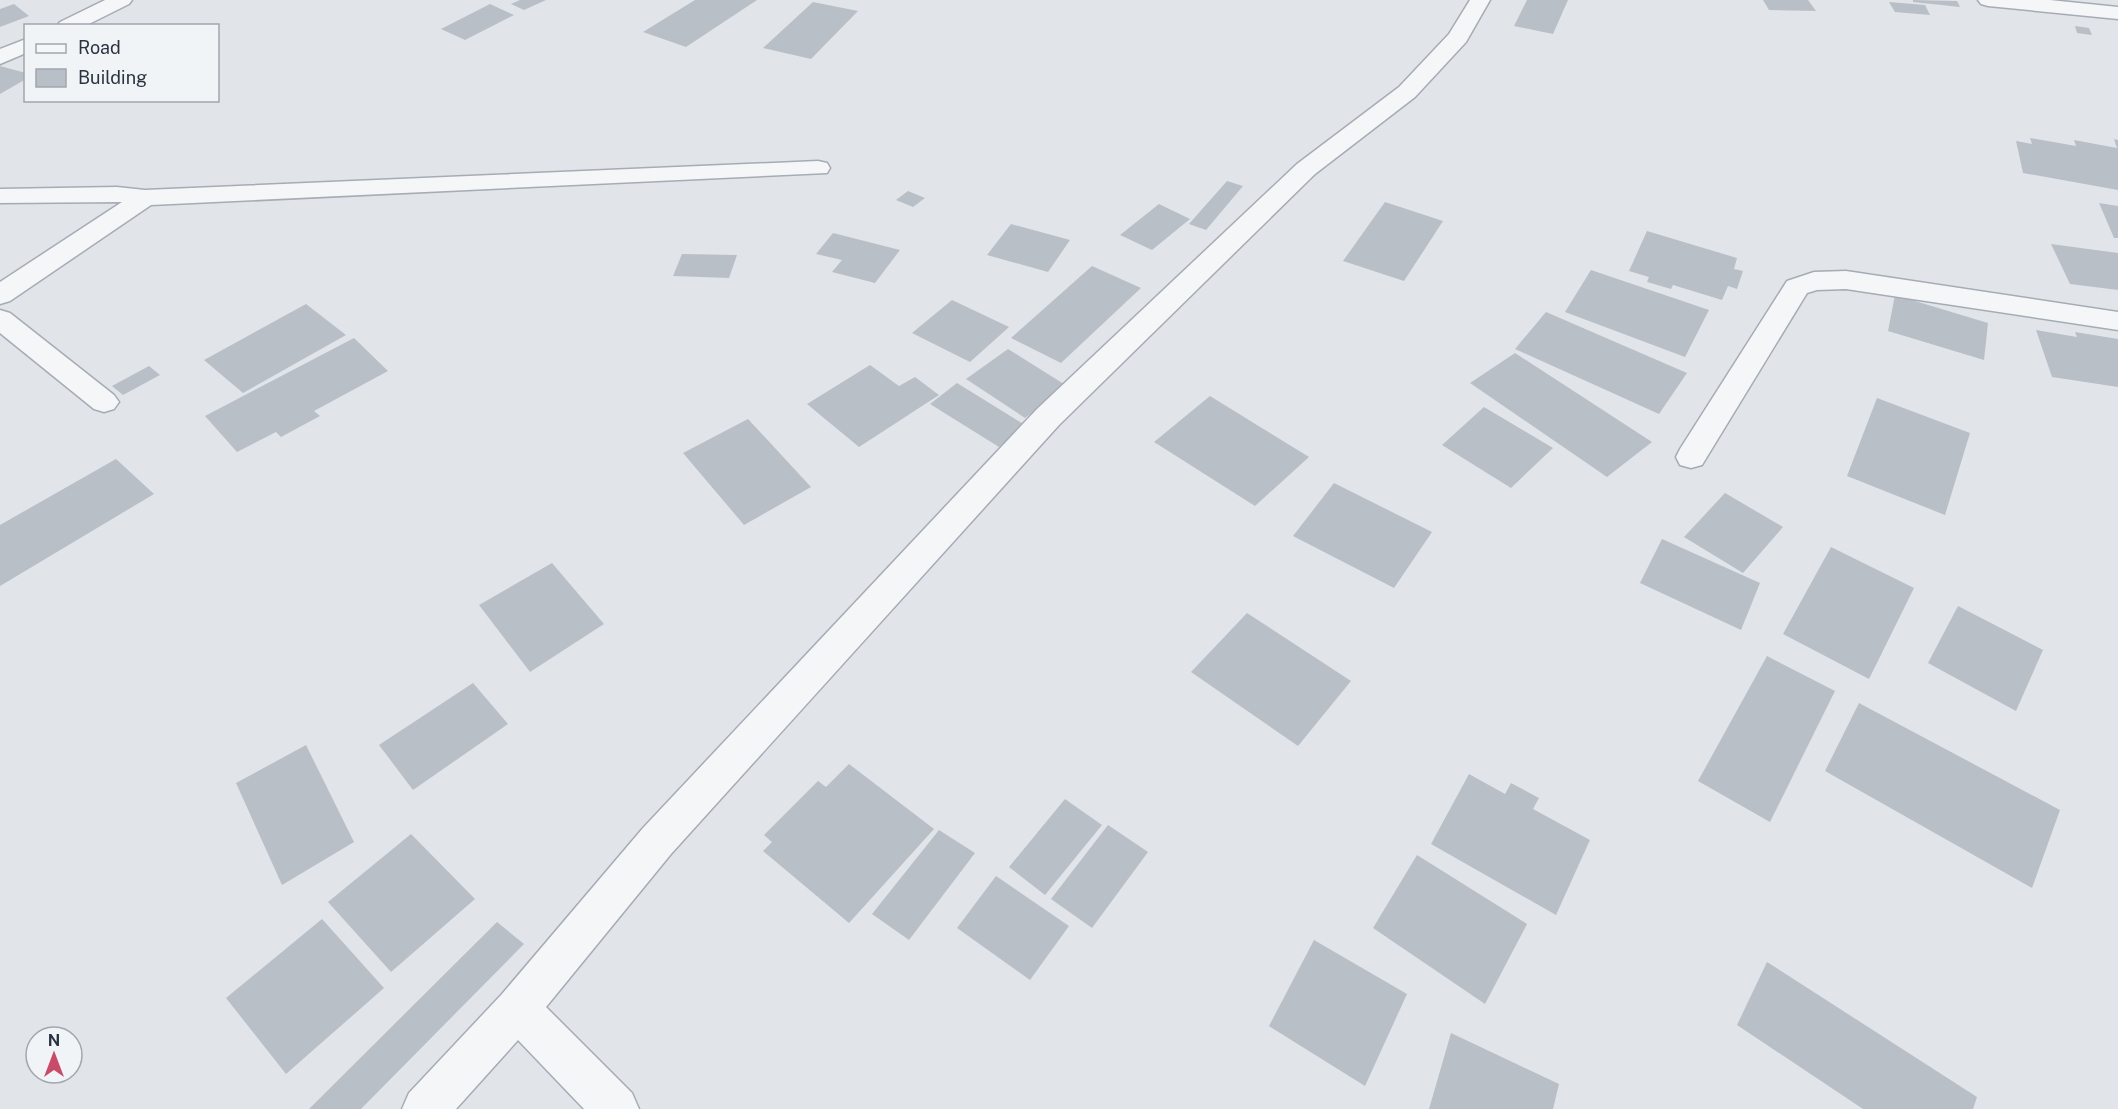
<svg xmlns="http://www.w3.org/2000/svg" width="2118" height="1109" font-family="'Public Sans',sans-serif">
<rect width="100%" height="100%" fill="#e1e5ea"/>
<g fill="#b9bfc6">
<polygon points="520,0 546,0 524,10 511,4"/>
<polygon points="695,0 757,0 686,47 643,32"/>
<polygon points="1527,0 1568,0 1553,34 1514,26"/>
<polygon points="1763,0 1808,0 1816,11 1769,10"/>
<polygon points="1913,0 1957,1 1960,7 1913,2"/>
<polygon points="813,2 858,11 811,59 763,48"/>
<polygon points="1889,2 1925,5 1930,15 1895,12"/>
<polygon points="14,4 29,16 0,27 0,9"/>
<polygon points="490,4 514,15 465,40 441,29"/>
<polygon points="2075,26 2089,28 2092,35 2077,33"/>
<polygon points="0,66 26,73 26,79 0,94"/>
<polygon points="2030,138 2076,146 2074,140 2117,148 2114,139 2118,140 2118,190 2023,173 2016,141 2032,144"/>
<polygon points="1227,181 1243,186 1206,230 1189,224"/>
<polygon points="908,191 925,198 913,207 896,200"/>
<polygon points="1385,202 1443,221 1404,281 1343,261"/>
<polygon points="2099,203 2118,206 2118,238 2114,238"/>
<polygon points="1159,204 1190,219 1152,250 1120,235"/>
<polygon points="1011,224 1070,240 1048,272 987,255"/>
<polygon points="1647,231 1737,258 1734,269 1743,271 1737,289 1728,286 1722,300 1673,285 1671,289 1647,282 1649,277 1629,271"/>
<polygon points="833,233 900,250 875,283 832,272 842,260 816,254"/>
<polygon points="2051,244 2118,253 2118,290 2070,284"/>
<polygon points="682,254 737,255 729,278 673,276"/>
<polygon points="1092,266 1141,288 1061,363 1011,338"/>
<polygon points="1591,270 1709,310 1685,357 1565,312"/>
<polygon points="1895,295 1988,323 1984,360 1888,331"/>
<polygon points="952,300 1009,327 970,362 912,333"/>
<polygon points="306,304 346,335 243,393 204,360"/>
<polygon points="1546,312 1687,373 1659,414 1515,349"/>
<polygon points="2036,330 2077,337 2075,332 2118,339 2118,387 2052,377"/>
<polygon points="354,338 388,371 314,411 320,416 281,437 276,432 237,452 205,416"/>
<polygon points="1008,349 1067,386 1025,418 966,379"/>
<polygon points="1515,353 1652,442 1607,477 1470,383"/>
<polygon points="870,365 899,386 915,377 939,395 859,447 807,404"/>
<polygon points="149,366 160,375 123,395 112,386"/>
<polygon points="957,383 1025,425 999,447 930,404"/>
<polygon points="1210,396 1309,457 1255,506 1154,442"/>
<polygon points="1877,398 1970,433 1945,515 1847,476"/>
<polygon points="1484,407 1553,448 1511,488 1442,445"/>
<polygon points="748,419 811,487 744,525 683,453"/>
<polygon points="116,459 154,494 0,586 0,525"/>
<polygon points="1334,483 1432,532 1394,588 1293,536"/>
<polygon points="1725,493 1783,527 1743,573 1684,537"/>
<polygon points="1662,539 1760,583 1741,630 1640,583"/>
<polygon points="1831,547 1914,588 1869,679 1783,634"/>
<polygon points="552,563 604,624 530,672 479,605"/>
<polygon points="1958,606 2043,650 2016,711 1928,663"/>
<polygon points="1247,613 1351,681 1298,746 1191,672"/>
<polygon points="1767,656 1835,691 1770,822 1698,781"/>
<polygon points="473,683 508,724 413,790 379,745"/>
<polygon points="1859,703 2060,810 2032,888 1825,771"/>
<polygon points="306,745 354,842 282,885 236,783"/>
<polygon points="849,764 934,829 849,923 763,851 772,842 764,835 818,781 826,787"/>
<polygon points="1469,774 1505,794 1511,783 1539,798 1533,809 1590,840 1556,915 1431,844"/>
<polygon points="1065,799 1102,825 1045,895 1009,867"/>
<polygon points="1108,825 1148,852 1092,928 1051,899"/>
<polygon points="939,830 975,853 909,940 872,914"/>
<polygon points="411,834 475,899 391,972 328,902"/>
<polygon points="1417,855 1527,924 1485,1004 1373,928"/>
<polygon points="996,876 1069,926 1030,980 957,928"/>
<polygon points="322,919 384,988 286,1074 226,998"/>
<polygon points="497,922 524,944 361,1109 309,1109"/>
<polygon points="1314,940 1407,994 1365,1086 1269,1026"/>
<polygon points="1767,962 1977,1097 1973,1109 1863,1109 1737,1025"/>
<polygon points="1451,1033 1559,1084 1553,1109 1429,1109"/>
</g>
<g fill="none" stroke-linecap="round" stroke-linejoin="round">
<g stroke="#a6acb4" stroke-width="3">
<g id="minor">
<polygon points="105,0 132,0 129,4 85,26 57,26 60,22"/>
<polygon points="1470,0 1490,0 1466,42 1415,97 1315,174 1059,425 671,854 546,1007 632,1093 639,1109 584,1109 518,1040 456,1109 402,1109 409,1093 502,994 643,828 1037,409 1297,164 1399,87 1449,34"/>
<polygon points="26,39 26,53 0,64 0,49"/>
<polygon points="818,161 827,163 830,168 827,173 151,205 10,301 0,304 0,282 122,202 0,203 0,189 117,187 145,190"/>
<polygon points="1846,271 2118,312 2118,330 1846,289 1817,290 1807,293 1702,465 1691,468 1680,465 1676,457 1680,449 1787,281 1814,272"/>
<polygon points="0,310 10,313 114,395 119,402 114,409 104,412 94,409 0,333"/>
</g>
</g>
<g stroke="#a6acb4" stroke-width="3">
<polygon id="tertiary" points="1978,0 2050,0 2118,7 2118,19 1988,6 1981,4"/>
</g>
<use href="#minor" fill="#f4f6f8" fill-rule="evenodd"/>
<use href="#tertiary" fill="#f4f6f8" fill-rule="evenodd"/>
</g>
<rect x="24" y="24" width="195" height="78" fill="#f1f4f7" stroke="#a1a7ae" stroke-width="1.5"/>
<rect x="36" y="44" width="30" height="9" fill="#f4f6f8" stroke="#a1a7ae" stroke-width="1.5"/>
<text x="78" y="54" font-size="18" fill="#2a3441">Road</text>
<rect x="36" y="69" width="30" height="18" fill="#b9bfc6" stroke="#a1a7ae" stroke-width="1.5"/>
<text x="78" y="84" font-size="18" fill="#2a3441">Building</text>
<g transform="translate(54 1055)"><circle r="28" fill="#f1f4f7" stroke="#a1a7ae" stroke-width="1.5"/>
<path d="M0-4.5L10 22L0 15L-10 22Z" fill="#cb4a68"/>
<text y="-9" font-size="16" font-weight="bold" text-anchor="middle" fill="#2a3441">N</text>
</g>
</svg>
